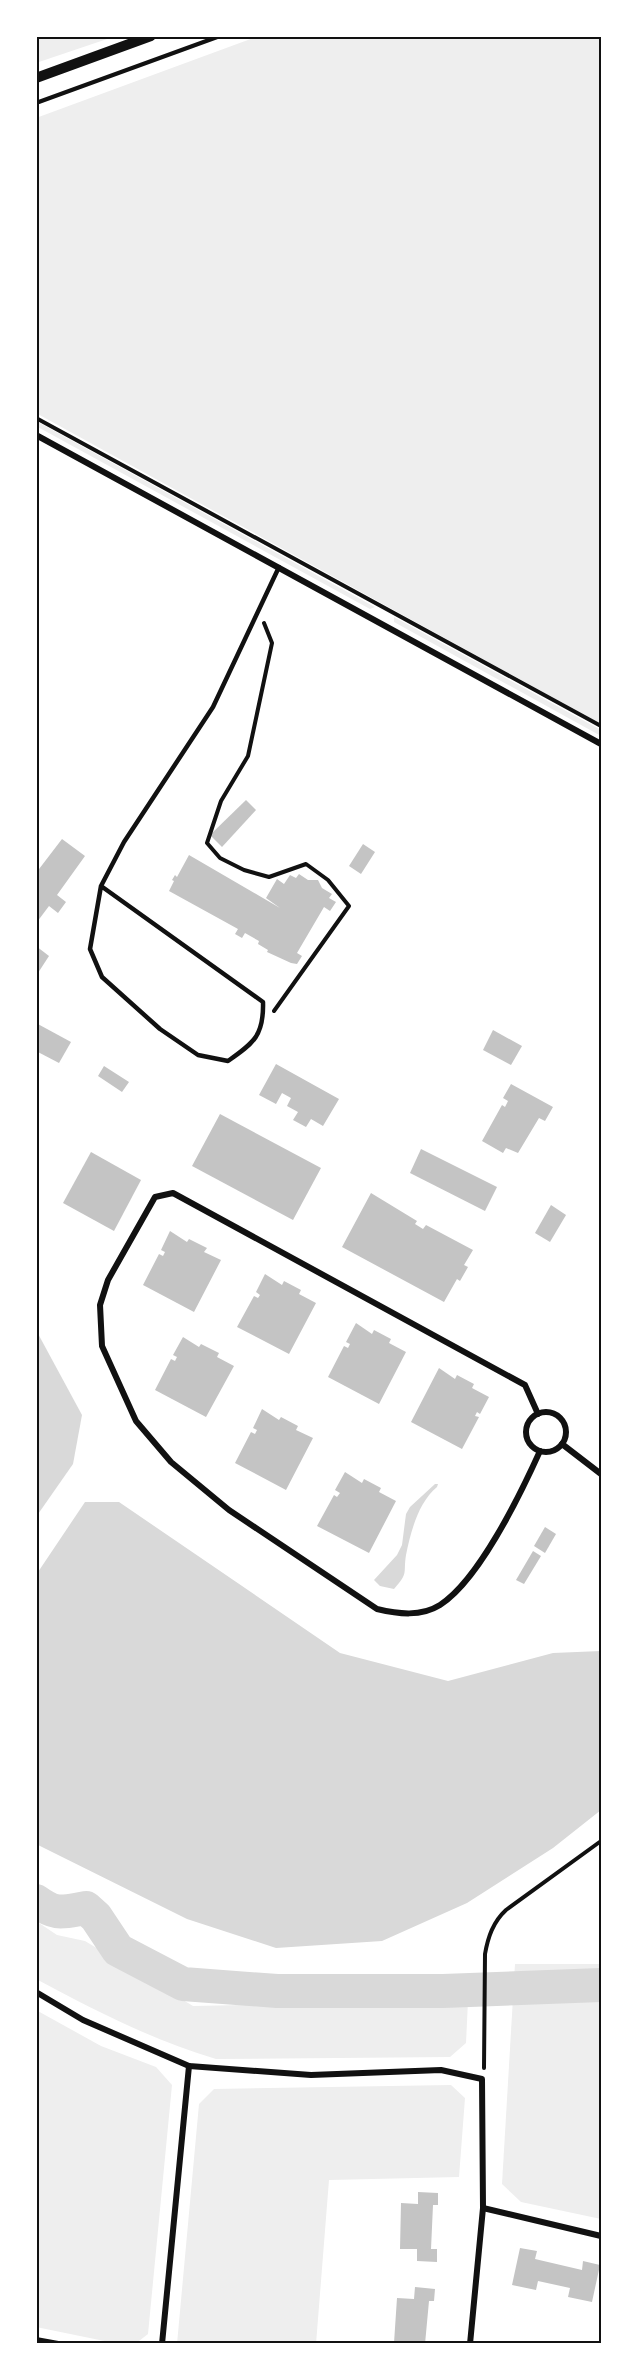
<svg xmlns="http://www.w3.org/2000/svg" width="637" height="2380" font-family="'Libre Baskerville',serif">
<rect width="100%" height="100%" fill="#fff"/>
<g fill="#eee">
<polygon points="36,36 116,36 36,63"/>
<polygon points="259,36 601,36 601,724 36,413 36,118"/>
<polygon points="36,421 375,607 370,609 36,426"/>
<polygon points="394,617 601,730 601,736 394,622"/>
<path d="M36 1921 57 1935 85 1941 193 2006 468 2001 466 2043 450 2057 216 2059C152 2040 94 2010 36 1979Z"/>
<polygon points="515,1964 601,1964 601,2219 521,2202 502,2184"/>
<polygon points="36,2010 101,2046 156,2067 172,2085 148,2334 135,2344 119,2344 36,2327"/>
<polygon points="451,2085 465,2098 459,2177 329,2180 316,2344 177,2344 199,2104 214,2089"/>
</g>
<g fill="#d9d9d9">
<polygon points="36,1330 82,1415 73,1464 36,1517"/>
<path d="M435 1484H438L437 1487C418 1503 411 1531 406 1555 403 1574 409 1572 394 1589L380 1586 374 1580 397 1555 402 1545 406 1514 410 1507Z"/>
<polygon points="85,1502 119,1502 340,1653 448,1681 553,1653 601,1651 601,1810 553,1848 467,1903 382,1941 276,1948 187,1919 36,1844 36,1575"/>
</g>
<g fill="none" stroke-linecap="round" stroke-linejoin="round">
<path stroke="#d9d9d9" stroke-width="34" d="M36 1901C57 1916 62 1912 86 1908L96 1917 118 1950 183 1984 277 1991H443L601 1985"/>
</g>
<g fill="#c4c4c4">
<polygon points="246,800 256,810 222,847 210,835"/>
<polygon points="62,839 85,856 57,895 66,902 58,913 49,906 37,922 36,873"/>
<polygon points="363,844 375,852 361,874 349,866"/>
<polygon points="189,855 280,908 266,898 277,879 284,884 290,875 296,878 299,874 308,880 318,880 322,888 332,894 329,898 336,902 330,911 324,907 297,953 302,956 297,964 291,963 267,952 268,950 258,944 259,941 245,933 242,938 235,934 238,929 169,891 174,881 172,880 175,875 177,877"/>
<polygon points="36,946 49,956 36,976"/>
<polygon points="36,1023 71,1042 59,1063 36,1051"/>
<polygon points="493,1030 522,1046 511,1065 483,1050"/>
<polygon points="276,1064 339,1099 323,1126 311,1119 306,1127 293,1120 298,1112 287,1106 291,1098 282,1093 276,1104 259,1095"/>
<polygon points="104,1066 129,1082 122,1092 98,1076"/>
<polygon points="511,1084 553,1107 545,1121 539,1118 518,1153 506,1148 503,1153 482,1141 502,1105 505,1107 508,1101 503,1098"/>
<polygon points="220,1114 321,1168 293,1220 192,1166"/>
<polygon points="421,1149 497,1187 485,1211 410,1173"/>
<polygon points="91,1152 141,1180 114,1231 63,1203"/>
<polygon points="371,1193 417,1221 415,1224 423,1229 426,1225 473,1250 464,1265 468,1267 460,1281 457,1279 444,1302 342,1247"/>
<polygon points="551,1205 566,1215 550,1242 535,1233"/>
<polygon points="170,1231 187,1242 189,1239 207,1248 204,1252 221,1260 194,1312 143,1285 159,1254 163,1256 165,1252 161,1250"/>
<polygon points="265,1274 282,1285 284,1281 301,1290 299,1294 316,1303 289,1354 237,1327 254,1296 258,1298 260,1295 256,1292"/>
<polygon points="356,1323 372,1334 374,1330 391,1339 389,1343 406,1352 379,1404 328,1377 344,1346 348,1348 350,1344 346,1342"/>
<polygon points="183,1337 199,1347 201,1344 219,1353 217,1357 234,1366 206,1417 155,1390 171,1359 175,1361 177,1357 173,1355"/>
<polygon points="439,1368 455,1379 457,1375 474,1384 472,1388 489,1397 480,1414 477,1412 475,1416 479,1417 462,1449 411,1422"/>
<polygon points="262,1409 279,1420 281,1417 298,1426 296,1430 313,1438 286,1490 235,1463 251,1432 255,1434 257,1430 253,1428"/>
<polygon points="345,1472 362,1483 364,1479 381,1488 379,1492 396,1501 369,1553 317,1526 334,1495 337,1497 340,1493 335,1490"/>
<polygon points="545,1527 556,1534 545,1553 534,1546"/>
<polygon points="533,1551 541,1556 524,1584 516,1580"/>
<polygon points="418,2192 438,2193 438,2205 433,2205 431,2249 437,2249 437,2262 417,2261 417,2249 400,2249 401,2203 418,2204"/>
<polygon points="520,2248 537,2251 535,2259 582,2270 583,2261 600,2265 592,2302 568,2297 570,2288 538,2281 536,2290 512,2285"/>
<polygon points="415,2287 435,2289 434,2301 429,2301 425,2344 394,2343 397,2298 414,2299"/>
</g>
<g fill="none" stroke-linecap="round" stroke-linejoin="round">
<g stroke="#111" stroke-width="4">
<polyline points="36,103 220,36"/>
<polyline points="36,418 601,726"/>
<polyline points="264,623 272,643 248,756 221,801 207,843 220,858 244,870 269,877 306,864 328,880 349,906 274,1011"/>
<path d="M484 2068 485 1954C488 1937 493 1922 506 1910L601 1841"/>
</g>
<path stroke="#111" stroke-width="4.5" d="M101 886 263 1002C264 1035 254 1043 228 1061L198 1055 160 1029 102 977 90 949 101 886 124 842 213 707 279 567"/>
<g stroke="#111" stroke-width="6">
<polyline points="36,435 601,744"/>
<circle cx="546" cy="1432" r="20"/>
<path d="M538 1414 525 1385 173 1193 155 1197 108 1280 100 1305 102 1346 136 1421 171 1462 229 1510 377 1609C398 1614 421 1617 440 1605 479 1580 521 1493 540 1451"/>
<polyline points="562,1444 601,1474"/>
<polyline points="36,1992 83,2020 189,2066 311,2075 441,2070 482,2079 483,2208 470,2344"/>
<polyline points="483,2208 601,2236"/>
<polyline points="36,2340 58,2344"/>
<polyline points="162,2344 189,2066"/>
</g>
<polyline stroke="#111" stroke-width="10" points="36,78 151,36"/>
</g>
<rect width="637" height="2380" fill="none" stroke="#ffffff" stroke-width="75"/>
<rect x="38" y="38" width="562" height="2304" fill="none" stroke="#111" stroke-width="2"/>
</svg>
